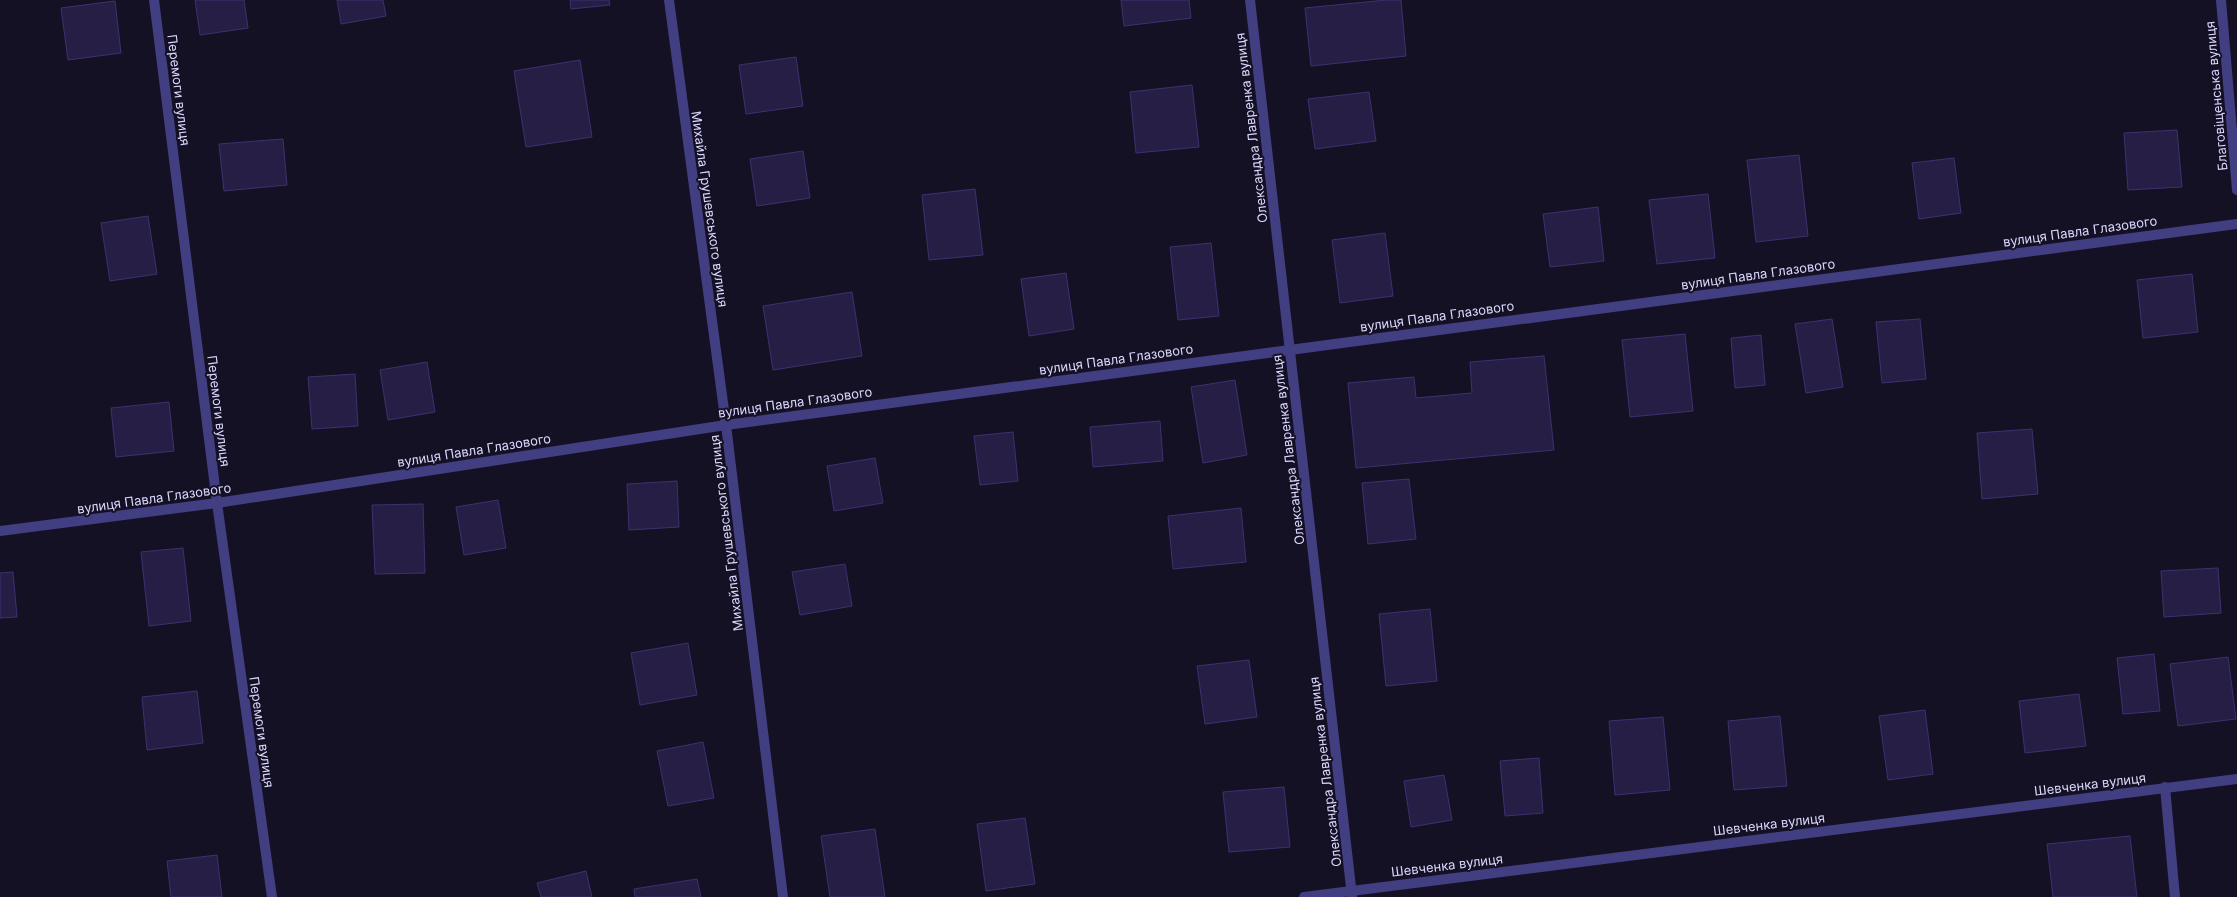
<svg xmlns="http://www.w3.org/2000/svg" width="2237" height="897" font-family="Inter,sans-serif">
<rect width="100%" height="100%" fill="#141125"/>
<g fill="#261e45" stroke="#3e3170">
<polygon points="195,0 244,0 248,28 200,35"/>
<polygon points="337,0 383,0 386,16 341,24"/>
<polygon points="570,0 609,0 610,5 571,9"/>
<polygon points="1121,0 1189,0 1191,18 1124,26"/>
<polygon points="1386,0 1401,0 1406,56 1311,66 1305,8"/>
<polygon points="115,1 121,53 68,60 61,8"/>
<polygon points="796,57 803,106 746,114 739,65"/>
<polygon points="580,60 592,137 526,147 514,71"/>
<polygon points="1192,85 1199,147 1136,153 1130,92"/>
<polygon points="1369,92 1376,141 1315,149 1308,99"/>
<polygon points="2177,130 2182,187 2128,190 2124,133"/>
<polygon points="283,139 287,185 224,191 219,144"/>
<polygon points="803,151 810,198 757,206 750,159"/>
<polygon points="1799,155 1808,236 1756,242 1747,160"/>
<polygon points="1954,158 1961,213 1919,219 1912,163"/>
<polygon points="975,189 983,255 929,260 922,195"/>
<polygon points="1708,194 1715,258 1657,264 1649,200"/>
<polygon points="1598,207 1604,261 1550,267 1543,214"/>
<polygon points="148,216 157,274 110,281 101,223"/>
<polygon points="1385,233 1393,296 1340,303 1332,240"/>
<polygon points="1211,243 1219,316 1178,320 1170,247"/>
<polygon points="1066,273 1074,329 1029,336 1021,279"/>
<polygon points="2192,274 2198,332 2143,338 2137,280"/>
<polygon points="852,292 862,356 773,370 763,306"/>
<polygon points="1832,319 1843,387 1806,393 1795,324"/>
<polygon points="1920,319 1926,379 1882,383 1876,322"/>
<polygon points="1685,334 1693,411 1630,417 1622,340"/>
<polygon points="1761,335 1765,385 1735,388 1731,338"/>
<polygon points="1544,356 1554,450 1356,468 1348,383 1414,377 1416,398 1472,393 1470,362"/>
<polygon points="427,362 435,412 388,420 380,370"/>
<polygon points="355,374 358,426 312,429 308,377"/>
<polygon points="1235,380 1247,455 1203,463 1191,387"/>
<polygon points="169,402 174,451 116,457 111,408"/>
<polygon points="1160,421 1163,461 1093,467 1090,427"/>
<polygon points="2032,429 2038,494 1982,499 1977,433"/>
<polygon points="1013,432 1018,481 980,485 974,436"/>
<polygon points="875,458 883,503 834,511 827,466"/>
<polygon points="1409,479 1416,539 1368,544 1362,483"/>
<polygon points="677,481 679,527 629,530 627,484"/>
<polygon points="498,500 506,548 464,555 456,507"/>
<polygon points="423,504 425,573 375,574 372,505"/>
<polygon points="1241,508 1246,562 1173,569 1168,516"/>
<polygon points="183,548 191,621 149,626 141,552"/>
<polygon points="845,564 852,606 800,615 792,572"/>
<polygon points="2218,568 2221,613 2164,617 2161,571"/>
<polygon points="13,572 17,617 0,618 0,573"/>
<polygon points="1430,609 1437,681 1386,686 1379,614"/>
<polygon points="688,643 697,695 640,705 631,653"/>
<polygon points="2154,654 2160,711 2123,714 2117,658"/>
<polygon points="2228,657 2236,719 2178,726 2170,664"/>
<polygon points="1249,660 1257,717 1205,724 1197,666"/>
<polygon points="197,691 203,743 147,750 142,697"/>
<polygon points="2079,694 2086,746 2025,753 2019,701"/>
<polygon points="1925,710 1933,774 1888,780 1879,716"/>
<polygon points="1780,716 1787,786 1734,790 1728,721"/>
<polygon points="1663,717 1670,790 1615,795 1609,721"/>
<polygon points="703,742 714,798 668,806 657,751"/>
<polygon points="1539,758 1543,813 1505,816 1500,761"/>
<polygon points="1444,775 1452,820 1411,827 1404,781"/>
<polygon points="1284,787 1290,847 1229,852 1223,792"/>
<polygon points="1025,818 1035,884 986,891 977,824"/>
<polygon points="875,829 885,897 830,897 821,836"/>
<polygon points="2130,836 2137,897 2053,897 2047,844"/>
<polygon points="217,855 222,897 171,897 167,861"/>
<polygon points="586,871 592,897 541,897 537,883"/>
<polygon points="697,879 701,897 635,897 634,889"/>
</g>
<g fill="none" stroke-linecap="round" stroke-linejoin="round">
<polyline stroke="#423e82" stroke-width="10" points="2165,787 2175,897"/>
<g stroke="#423e82" stroke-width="10">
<polyline points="154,0 217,503 272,897"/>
<polyline points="669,0 726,425 783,897"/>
<polyline points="1250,0 1352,896"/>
<polyline points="2221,0 2237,190"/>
<polyline points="0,531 217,503 726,425 2237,224"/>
<polyline points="1304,897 2237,779"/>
</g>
</g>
<g text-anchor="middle" stroke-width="4" stroke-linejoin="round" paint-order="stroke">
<g font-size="13" fill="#dcd7fd" stroke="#141125">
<text transform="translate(179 90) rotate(83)" y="5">Перемоги вулиця</text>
<text transform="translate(2216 96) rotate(-95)" y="5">Благовіщенська вулиця</text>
<text transform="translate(1251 128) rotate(-97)" y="5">Олександра Лавренка вулиця</text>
<text transform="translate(710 209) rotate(82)" y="5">Михайла Грушевського вулиця</text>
<text transform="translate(2080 231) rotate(-8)" y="5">вулиця Павла Глазового</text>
<text transform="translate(1758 274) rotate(-8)" y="5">вулиця Павла Глазового</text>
<text transform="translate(1437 316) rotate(-8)" y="5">вулиця Павла Глазового</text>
<text transform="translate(1116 359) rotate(-8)" y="5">вулиця Павла Глазового</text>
<text transform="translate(795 402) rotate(-8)" y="5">вулиця Павла Глазового</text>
<text transform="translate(219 411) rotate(83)" y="5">Перемоги вулиця</text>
<text transform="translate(474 450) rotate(-9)" y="5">вулиця Павла Глазового</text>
<text transform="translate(1288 450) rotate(-97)" y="5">Олександра Лавренка вулиця</text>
<text transform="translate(154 498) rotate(-8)" y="5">вулиця Павла Глазового</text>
<text transform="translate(726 533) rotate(-97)" y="5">Михайла Грушевського вулиця</text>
<text transform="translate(262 732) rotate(82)" y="5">Перемоги вулиця</text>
<text transform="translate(1325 772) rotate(-97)" y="5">Олександра Лавренка вулиця</text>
<text transform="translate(2090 784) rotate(-7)" y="5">Шевченка вулиця</text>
<text transform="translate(1769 824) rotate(-7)" y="5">Шевченка вулиця</text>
<text transform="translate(1447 865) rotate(-7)" y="5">Шевченка вулиця</text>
</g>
</g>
</svg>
